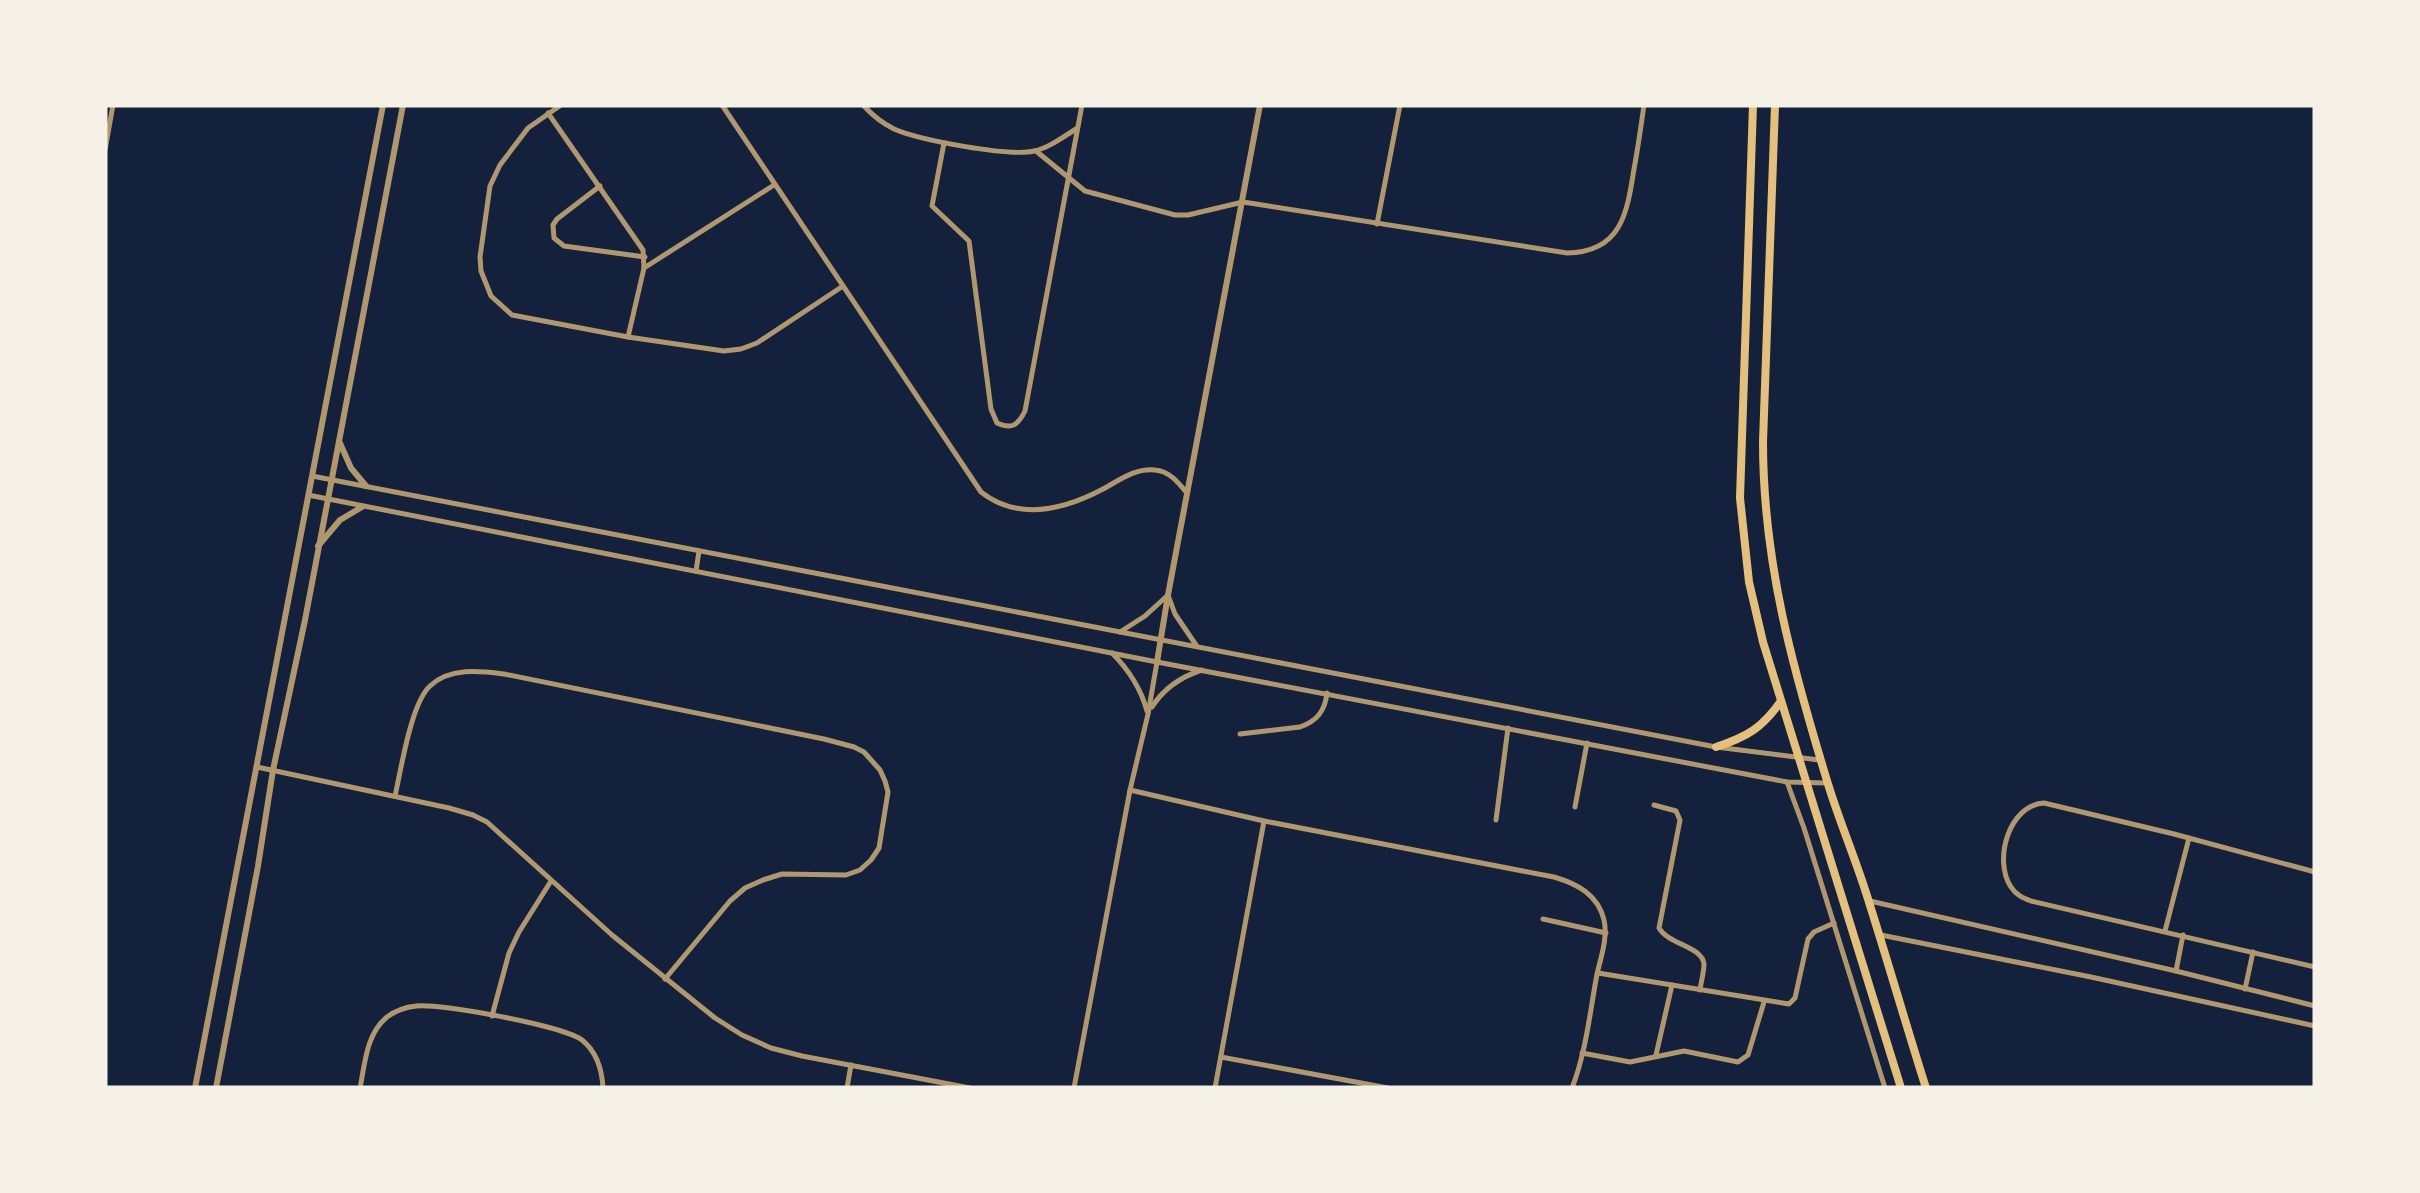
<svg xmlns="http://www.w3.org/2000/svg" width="2420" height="1193" font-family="Karla,sans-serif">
<rect width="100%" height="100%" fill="#14213d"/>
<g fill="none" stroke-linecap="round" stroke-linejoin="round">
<g stroke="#b1986c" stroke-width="5">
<polyline points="561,105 528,128 500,165 490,186 480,257 481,271 491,296 512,315 628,337 724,351 741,349 757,343 843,286"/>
<path d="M722 105 981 492C1019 522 1066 509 1105 488 1121 479 1136 468 1155 470 1169 471 1178 482 1186 492"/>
<path d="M863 105C872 115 882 123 894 129 919 140 1009 157 1034 151 1049 148 1063 137 1076 129"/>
<polyline points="548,113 643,250 644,268 628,337"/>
<path d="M944 143 932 206 969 241 991 409 997 423C1012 430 1018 425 1025 411L1082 105"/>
<polyline points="105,150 113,105"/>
<path d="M1036 151 1085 191 1175 215H1188L1243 202 1567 253C1621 252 1627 214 1634 169 1638 148 1641 126 1644 105"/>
<polyline points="600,186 557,219 553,225 554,238 564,246 645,257"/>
<polyline points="1377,224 1400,105"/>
<polyline points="644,268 774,185"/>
<polyline points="312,476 1716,747 1819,760"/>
<polyline points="308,495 1157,662 1787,782 1827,783"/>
<polyline points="696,571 699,551"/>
<polyline points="1120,632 1145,616 1168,595 1175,614 1196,645"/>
<path d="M1112 653C1129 670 1141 689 1147 711"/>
<path d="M1152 707C1164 688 1180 677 1202 670"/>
<path d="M1240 734 1300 727C1317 721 1325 711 1327 693"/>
<polyline points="257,767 449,808 473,815 487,822 612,935 715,1018 742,1035 771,1048 802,1056 970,1088"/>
<polyline points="1787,782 1804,828 1885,1088"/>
<path d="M1130 790 1264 821 1554 877C1578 884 1598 895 1604 920 1608 937 1601 957 1597 974 1590 1012 1586 1052 1572 1088"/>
<path d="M395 796C401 770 411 703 430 686 450 667 480 671 504 674L824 739 854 747 864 752 880 770 885 781 888 792 879 848 871 860 860 870 846 875 782 874 763 880 745 888 730 901 665 979"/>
<path d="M1654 805 1676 811 1680 820 1659 928C1669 945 1702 946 1704 964 1704 972 1701 982 1700 990"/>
<polyline points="1575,807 1587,743"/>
<polyline points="1496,820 1508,728"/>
<path d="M2315 872 2174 834 2044 803C2009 805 1993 860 2011 887 2016 895 2023 898 2031 901L2315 967"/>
<polyline points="1870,901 2176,971 2315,1006"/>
<polyline points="1543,919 1606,933"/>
<polyline points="2165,931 2189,838"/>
<polyline points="1881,935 2091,977 2315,1026"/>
<polyline points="2176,971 2183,935"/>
<polyline points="1598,973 1789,1004 1795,998 1808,939 1814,932 1834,923"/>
<polyline points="2245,989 2253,952"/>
<polyline points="492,1016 509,953 519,932 551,881"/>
<polyline points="1582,1053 1630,1062 1684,1051 1738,1062 1748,1055 1764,1002"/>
<polyline points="1656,1055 1672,985"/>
<polyline points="1221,1057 1388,1088"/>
<path d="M360 1088C365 1064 366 1034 387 1017 395 1011 406 1007 416 1006 440 1003 564 1026 582 1040 597 1052 602 1069 603 1088"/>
<polyline points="847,1088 851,1065"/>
<polyline points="1074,1088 1130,790 1148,714 1157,662"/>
<polyline points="1215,1088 1264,821"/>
</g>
<g stroke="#b1986c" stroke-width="6">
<polyline points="339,441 351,468 366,486"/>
<polyline points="318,546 340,520 362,507"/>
<polyline points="1157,662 1168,595 1260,105"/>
<polyline points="195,1088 383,105"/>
<polyline points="216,1088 258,866 273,770 305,620 403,105"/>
</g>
<g stroke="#e5c07b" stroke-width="8">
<polyline points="1753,105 1740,498 1749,582 1763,642 1901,1088"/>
<path d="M1775 105 1763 442C1763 563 1793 669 1828 784 1840 823 1856 860 1868 899 1888 962 1906 1025 1926 1088"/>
<path d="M1716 747C1747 737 1762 728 1781 701"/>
</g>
</g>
<rect width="2420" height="1193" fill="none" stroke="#f6f1e7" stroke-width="215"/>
</svg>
